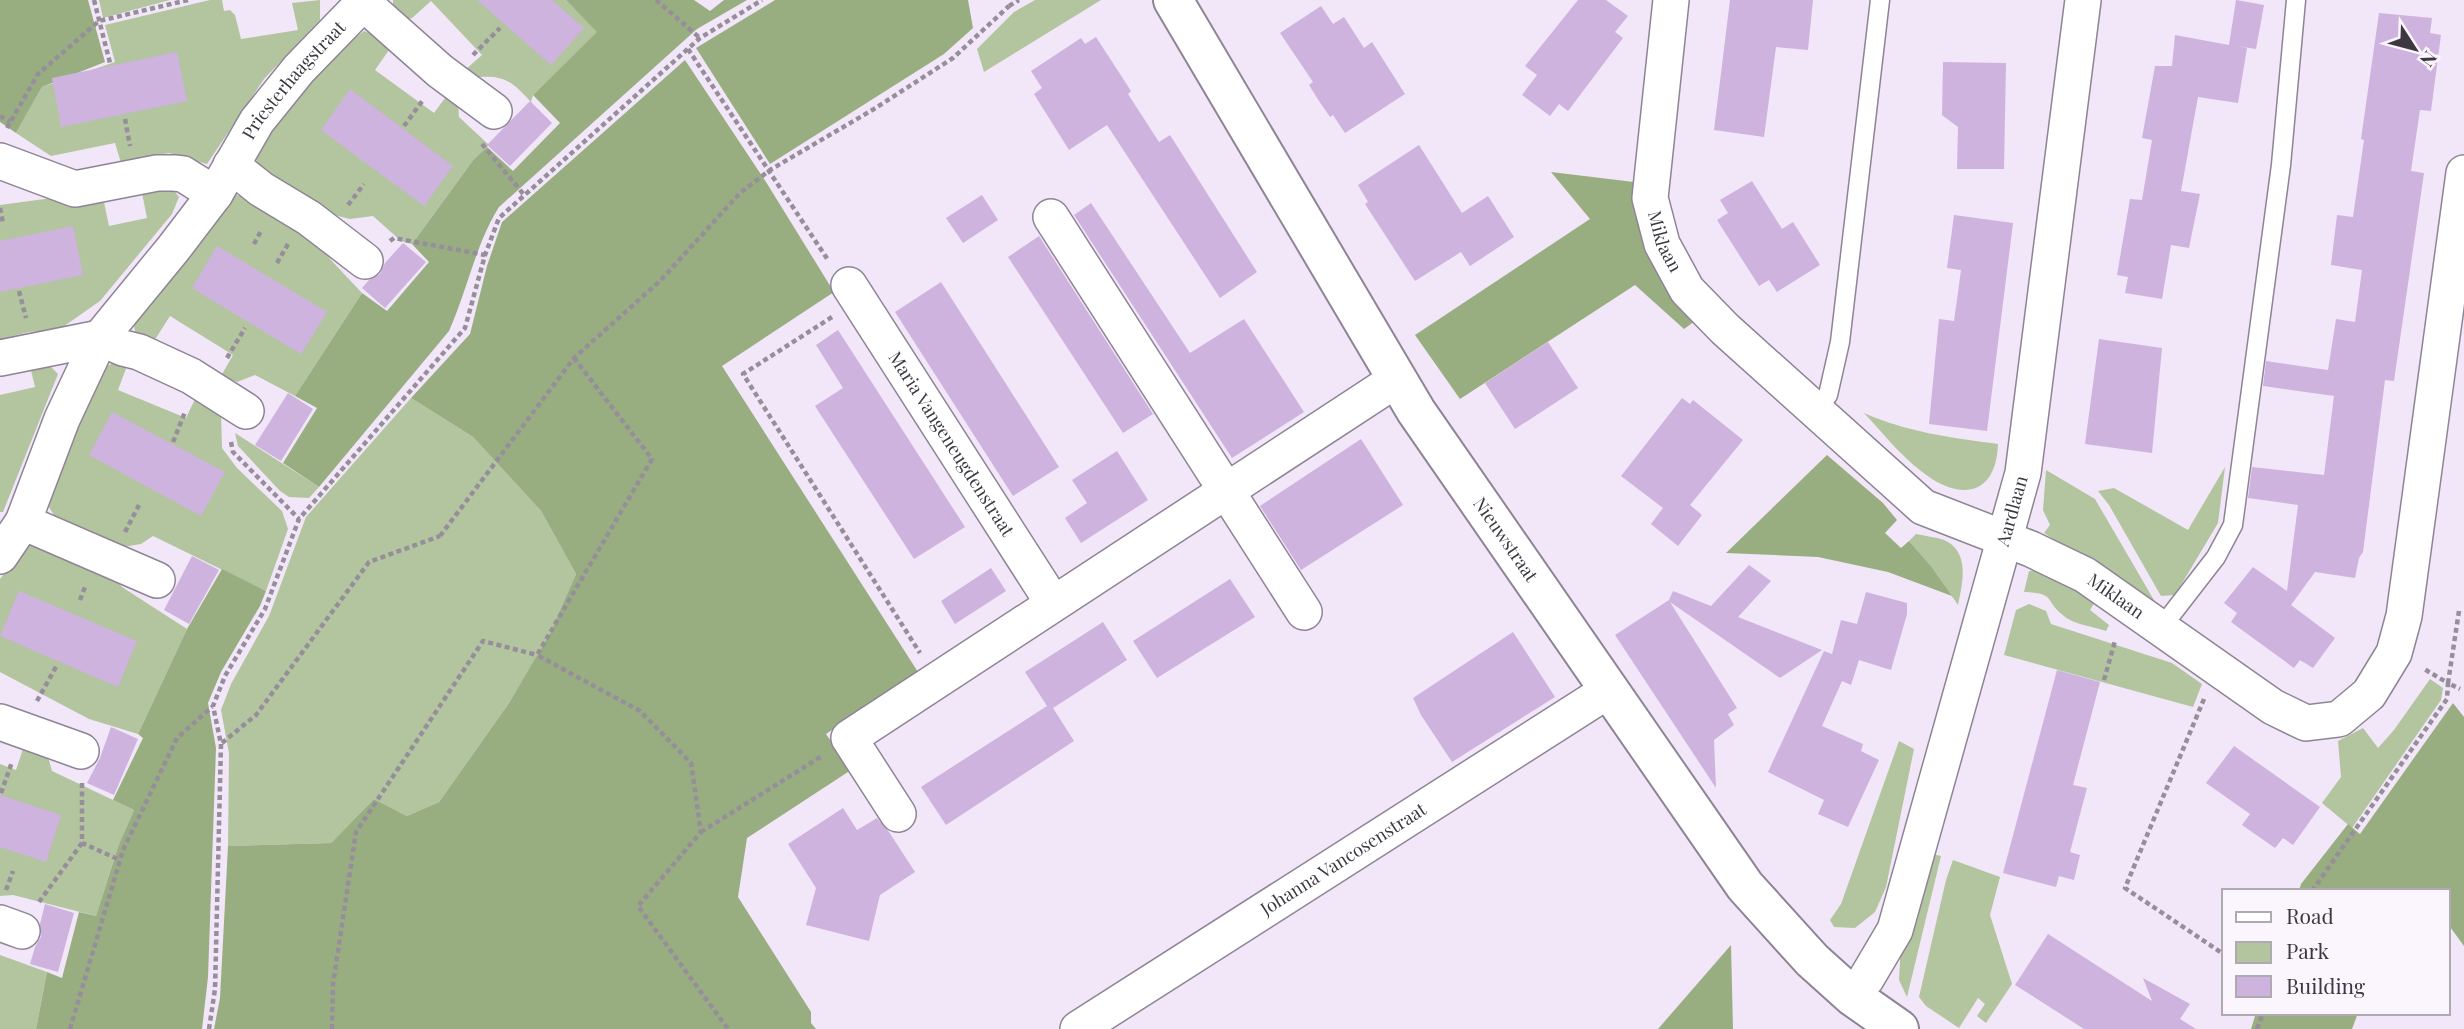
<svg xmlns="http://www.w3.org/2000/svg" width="2464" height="1029" font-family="'Playfair Display',serif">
<rect width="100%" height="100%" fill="#f2e6f9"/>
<g fill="#b2c59e">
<polygon points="99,0 170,0 103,18"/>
<polygon points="210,0 222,0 224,11 230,10 235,15 241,39 298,30 292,3 320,0 320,20 264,79 207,164 169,153 121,163 115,143 51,156 16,133 42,87 115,62 105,25"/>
<path d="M393 0H566L598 32 533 95 531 102C511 80 502 74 472 78L465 70 482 55 431 1 412 18 405 20 393 8Z"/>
<polygon points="1035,0 1101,0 984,72 977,49 1014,12"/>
<polygon points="364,31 390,41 389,50 375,70 434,113 448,94 458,103 459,117 489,145 474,159 412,244 401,241 373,216 350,219 326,213 261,170 256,159 255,146 265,132 342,48"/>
<polygon points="169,184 179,197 172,214 100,301 60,329 29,332 0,339 0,205 67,196 79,206 104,202 109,226 147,218 142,193"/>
<polygon points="236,195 255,199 316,239 330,259 362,293 295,396 255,375 237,382 221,376 233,355 170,316 156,338 147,341 136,335 133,322 226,202"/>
<polygon points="29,362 50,366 58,374 3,512 0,512 0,395 35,387"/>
<polygon points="113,363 127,366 118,390 186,418 197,395 221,413 222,448 237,468 282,511 288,529 266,591 153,536 141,544 123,547 58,522 49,507 50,490 103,368"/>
<polygon points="411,398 473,437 541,511 576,574 552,632 509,703 439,802 407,816 374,799 331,843 228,846 229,753 221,710 231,684 269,616 306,517"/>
<path d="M1864 413C1907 432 1952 438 1998 444 1996 498 1958 501 1921 471 1900 455 1882 432 1864 413Z"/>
<polygon points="235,433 319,487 309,498 289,497 280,491 238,446"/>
<polygon points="2225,467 2218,523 2175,595 2161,596 2109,505 2098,491 2114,488 2188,530"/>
<polygon points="2046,470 2095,499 2158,607 2044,533 2050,525 2043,510"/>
<path d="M1916 534C1925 536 1935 537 1944 540 1970 551 1963 583 1958 605L1931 566 1909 541Z"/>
<polygon points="37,543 110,571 122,587 187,629 138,734 89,719 0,672 0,579 26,547"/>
<path d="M2041 570 2098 597 2090 610 2109 625 2106 631C2094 627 2073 624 2064 616 2044 601 2057 593 2024 592L2029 571Z"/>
<polygon points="2029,604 2046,611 2051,624 2172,663 2202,684 2193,707 2004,655 2016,610"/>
<polygon points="2430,679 2443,688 2441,700 2352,828 2322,803 2341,777 2338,741 2363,728 2378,748 2394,730"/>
<polygon points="1899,741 1914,749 1886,887 1875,912 1855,928 1834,927 1830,920 1841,904"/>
<polygon points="24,746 47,753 52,771 134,810 119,844 96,916 13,895 0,896 0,764 16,770"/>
<polygon points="1932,854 1941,856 1907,997 1899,980 1901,945"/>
<polygon points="1953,860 2000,877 1990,915 2012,984 1986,1023 1977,1016 1985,1004 1978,998 1959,1028 1926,1006 1919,997 1946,880"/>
<polygon points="0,955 47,972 36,1029 0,1029"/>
</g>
<g fill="#98ae81">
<polygon points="0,0 88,0 105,62 42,87 16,133 0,122"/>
<path d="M566 0H694L710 11 724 0H747L697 29 499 207C476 243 467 291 449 331L319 487 283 463 317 408 295 396 362 293 387 311 429 262 412 244 474 159 487 147 513 171 560 123 533 95 597 32Z"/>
<polygon points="775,0 968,0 973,28 944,54 770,164 696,48"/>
<polygon points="685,60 766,182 834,292 722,366 918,672 826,734 851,770 747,838 738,897 811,1012 811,1023 816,1029 214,1029 220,998 228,846 331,843 374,799 407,816 439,802 509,703 551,632 576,574 541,511 473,437 411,398 470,334 487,266 502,222"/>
<polygon points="1551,172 1634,182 1650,253 1695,321 1684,329 1635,285 1460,399 1415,335 1590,219"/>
<polygon points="1827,455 1883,503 1897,520 1885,533 1901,548 1909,541 1931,566 1952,596 1888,572 1818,557 1726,553"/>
<polygon points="222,569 266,591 260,606 221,672 208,703 216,748 208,977 202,1029 36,1029 47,972 62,978 79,912 96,916 119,844 134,810 113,800 143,738 138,734 187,629"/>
<polygon points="2453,703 2464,717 2464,946 2448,924 2448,891 2299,891 2301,884 2348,824 2360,834"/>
<polygon points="1731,945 1733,1029 1658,1029"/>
<polygon points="2256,1013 2358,1013 2352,1029 2251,1029"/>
</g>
<g fill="#ceb3de">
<polygon points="477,0 552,0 584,28 551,65"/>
<polygon points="1578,0 1606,0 1628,16 1615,32 1623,38 1568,111 1559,104 1550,116 1522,95 1537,75 1525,66"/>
<polygon points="1730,0 1813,0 1808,50 1776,47 1764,137 1714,130"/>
<polygon points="2236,0 2264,5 2256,49 2237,46 2247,48 2238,103 2198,97 2181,191 2200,194 2189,248 2171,245 2162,299 2125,293 2128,277 2117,275 2130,199 2142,200 2152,140 2142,138 2155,66 2172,66 2175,35 2229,45"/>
<polygon points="1321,6 1333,24 1344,17 1364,48 1372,42 1405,94 1345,133 1333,115 1330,117 1319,101 1309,85 1313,82 1280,33"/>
<polygon points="2379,13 2432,18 2430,33 2441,35 2431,111 2420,110 2411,171 2424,173 2394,381 2385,380 2363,552 2359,558 2355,578 2315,572 2291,605 2335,638 2313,668 2300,660 2294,668 2231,622 2237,613 2224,603 2253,567 2287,591 2298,505 2248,498 2252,467 2324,475 2334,396 2263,386 2266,361 2328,370 2336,319 2355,322 2362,270 2331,265 2337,215 2353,217 2364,140 2361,139"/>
<polygon points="1096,37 1131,91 1128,94 1159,142 1170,135 1257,272 1220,298 1107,125 1069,150 1034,94 1042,88 1031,71 1081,38 1085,44"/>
<polygon points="177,52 187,101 61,127 52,78"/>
<polygon points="1943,62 2006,63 2004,169 1957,169 1958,127 1942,115"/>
<polygon points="350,89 453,166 424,206 321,130"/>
<polygon points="530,101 552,123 510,166 487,145"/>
<polygon points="1419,145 1462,213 1488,196 1514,237 1470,266 1461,252 1415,281 1365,204 1368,202 1358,185"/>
<polygon points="1752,181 1782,229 1793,222 1820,265 1777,292 1769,280 1759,286 1717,220 1728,213 1720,200"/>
<polygon points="982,195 998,220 963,243 946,218"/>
<polygon points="1091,203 1190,353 1244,319 1304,412 1232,458 1074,215"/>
<polygon points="1954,215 2013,223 1987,431 1929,424 1939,319 1954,321 1961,270 1947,268"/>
<polygon points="73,226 83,275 0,292 0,241"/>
<polygon points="1039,236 1153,414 1123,433 1008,257"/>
<polygon points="403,243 426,262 385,308 362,288 369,280 380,274 385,263"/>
<polygon points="217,246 327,312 301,354 192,288"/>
<polygon points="941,282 1059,467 1013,496 895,312"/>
<polygon points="838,330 965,527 914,559 815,406 843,388 816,345"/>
<polygon points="2099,339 2162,348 2152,453 2085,444"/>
<polygon points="1548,342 1578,388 1515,429 1485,383"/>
<polygon points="288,393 313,409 281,461 255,445"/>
<polygon points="1682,398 1690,404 1693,400 1743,440 1690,505 1702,515 1678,546 1651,524 1663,508 1621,476"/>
<polygon points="112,412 225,472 201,516 89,455"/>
<polygon points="1361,439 1403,505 1301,570 1260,506"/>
<polygon points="1117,451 1148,500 1081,543 1065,518 1087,503 1072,480"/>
<polygon points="192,556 219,570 189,624 164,610"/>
<polygon points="1749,565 1771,581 1738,617 1822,650 1780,678 1670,602 1737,708 1728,714 1734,725 1714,740 1716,788 1615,635 1669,600 1673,591 1711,606"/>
<polygon points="991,568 1006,591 955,624 941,601"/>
<polygon points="1230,579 1255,617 1157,678 1133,641"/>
<polygon points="19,591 137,641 118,687 0,636"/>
<polygon points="1866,592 1907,603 1907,614 1891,670 1859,660 1851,685 1842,681 1822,726 1863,744 1861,751 1879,760 1848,827 1818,814 1824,800 1768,772 1824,651 1832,654 1841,620 1857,624"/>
<polygon points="1103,622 1127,660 1053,708 1074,741 946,825 921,787 1047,706 1025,672"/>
<polygon points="1513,632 1555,697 1452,762 1421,715 1413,698"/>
<polygon points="2057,670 2100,682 2073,785 2087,788 2070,852 2080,855 2074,880 2059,876 2056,887 2003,873"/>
<polygon points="111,727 138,739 114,795 87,783 100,758"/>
<polygon points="2234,746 2320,807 2293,845 2283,838 2275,848 2242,825 2250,814 2206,783"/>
<polygon points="0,795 61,815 46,862 0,847"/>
<polygon points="843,808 857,830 877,818 889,832 915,872 880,895 869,941 806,925 816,888 788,844"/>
<polygon points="45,904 74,913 58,972 30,964 35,947 41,937 40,924"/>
<polygon points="2048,934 2152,1001 2143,978 2190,1004 2180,1019 2196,1029 2084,1029 2015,985"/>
</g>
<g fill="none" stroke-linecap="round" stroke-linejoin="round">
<g stroke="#8f8496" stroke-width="21">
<g id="lane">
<polyline points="1815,410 1828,395 1840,342 1880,0"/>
<polyline points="2161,628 2216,557 2233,525 2281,165 2296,0"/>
</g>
</g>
<g stroke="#8f8496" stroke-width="38">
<g id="street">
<polyline points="360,0 440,71 494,111"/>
<path id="s1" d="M1671 0 1650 198 1662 244 1687 290 1725 329 1923 507 2031 549 2085 575 2273 707 2306 723 2339 719 2369 694 2394 653 2404 616 2464 173"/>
<polyline points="0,161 75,189 157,173 174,173 183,174 215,194"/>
<polyline points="231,165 261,189 309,218 365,261"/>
<polyline points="1051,217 1304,612"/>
<path id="s2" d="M849 285 1053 603"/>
<polyline points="0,358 100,338 123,348 139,352 191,376 246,411"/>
<polyline points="23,522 157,580"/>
<path id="s3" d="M0 556 23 522 62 419 100 338 173 249 215 194 257 121 299 69 366 0"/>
<polyline points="0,722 81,751"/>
<polyline points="898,814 849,738 1397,379"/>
<polyline points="0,923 22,931"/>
<path id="s4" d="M1852 996 1866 979 1895 930 2023 473 2083 0"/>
<path id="s5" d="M1078 1029 1609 690"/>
</g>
</g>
<g stroke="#8f8496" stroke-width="42">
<g id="secondary">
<path id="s6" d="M1173 0 1416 411 1745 886 1812 960 1852 996 1899 1029"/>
</g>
</g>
<g stroke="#968e9b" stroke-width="4.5" stroke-dasharray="5 3.5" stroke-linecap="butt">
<polyline points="94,0 110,63"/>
<polyline points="656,0 700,38"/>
<polyline points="1009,6 1019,0"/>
<polyline points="688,49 828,260"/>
<polyline points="473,55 500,28"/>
<polyline points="0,116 10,122"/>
<polyline points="125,119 130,146"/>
<polyline points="404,126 423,100"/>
<polyline points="7,128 38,74 99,21 188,0"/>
<polyline points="482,144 525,196"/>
<polyline points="348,205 364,184"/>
<polyline points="0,208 3,223"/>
<polyline points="390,241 394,238 485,255"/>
<polyline points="254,244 262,229"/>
<polyline points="277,263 288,244"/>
<polyline points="19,291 26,318"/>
<polyline points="832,317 743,374 920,653"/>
<polyline points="227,358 245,328"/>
<polyline points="574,358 652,459 537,655 640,711 691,763 701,832 638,906 728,1029"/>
<polyline points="173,442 185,412"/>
<polyline points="231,442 233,452 299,519"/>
<polyline points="125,532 139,505"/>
<polyline points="80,600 85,587"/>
<polyline points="2459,611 2448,683 2460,689"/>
<polyline points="2104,680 2115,641"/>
<polyline points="2204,699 2125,888 2222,953"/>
<polyline points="37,701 57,665"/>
<polyline points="222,743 256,715 369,562 440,536"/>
<polyline points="82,783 82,843 120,860"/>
<polyline points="1,793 12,762"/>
<polyline points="701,832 822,756"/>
<polyline points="6,890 13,871"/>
<polyline points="2312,891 2447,699 2448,683 2424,669"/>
<polyline points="39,902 82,843"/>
<polyline points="70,1029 123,850 177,738 212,707"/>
<polyline points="209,1029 215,989 221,744 213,706 225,676 265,609 299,519 465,328 485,255 499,218 700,38 762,0"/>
<polyline points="332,1029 333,984 356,832 483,641 537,655"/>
<polyline points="2257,1029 2263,1013"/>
</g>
<use href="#lane" stroke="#fff" stroke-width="18"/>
<use href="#street" stroke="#fff" stroke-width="35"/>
<use href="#secondary" stroke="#fff" stroke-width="38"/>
<polyline stroke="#968e9b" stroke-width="4.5" stroke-dasharray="5 3.5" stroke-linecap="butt" points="440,536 574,358 660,281 740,193 770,170 874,109 953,58 1009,6"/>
</g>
<g text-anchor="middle" stroke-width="5" stroke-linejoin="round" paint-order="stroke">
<g font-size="18" fill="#3d3840" stroke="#fbf6fe">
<text dy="6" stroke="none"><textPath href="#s3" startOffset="564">Priesterhaagstraat</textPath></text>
<text dy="6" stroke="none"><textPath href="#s1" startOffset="245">Miklaan</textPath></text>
<text dy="6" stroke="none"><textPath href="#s2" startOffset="189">Maria Vangeneugdenstraat</textPath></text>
<text dy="6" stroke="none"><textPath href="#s4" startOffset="514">Aardlaan</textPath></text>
<text dy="6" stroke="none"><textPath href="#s6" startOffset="634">Nieuwstraat</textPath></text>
<text dy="6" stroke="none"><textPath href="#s1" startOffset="833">Miklaan</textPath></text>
<text dy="6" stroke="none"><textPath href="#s5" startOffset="315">Johanna Vancosenstraat</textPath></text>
</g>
</g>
<rect x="2222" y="889" width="228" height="126" fill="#fbf6fe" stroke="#afaab2" stroke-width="2"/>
<rect x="2236" y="912" width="35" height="10" fill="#ffffff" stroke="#afaab2" stroke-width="2"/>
<text x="2286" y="924" font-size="21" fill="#3d3840">Road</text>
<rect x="2236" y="942" width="35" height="21" fill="#b2c59e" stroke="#afaab2" stroke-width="2"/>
<text x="2286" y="959" font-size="21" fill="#3d3840">Park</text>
<rect x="2236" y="976" width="35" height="21" fill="#ceb3de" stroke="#afaab2" stroke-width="2"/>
<text x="2286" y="994" font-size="21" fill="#3d3840">Building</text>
<g transform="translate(2415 49) rotate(126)" stroke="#fbf6fe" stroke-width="5" paint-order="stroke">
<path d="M0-5L12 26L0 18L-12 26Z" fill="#3d3840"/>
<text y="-10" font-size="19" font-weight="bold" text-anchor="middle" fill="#3d3840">N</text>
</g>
</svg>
